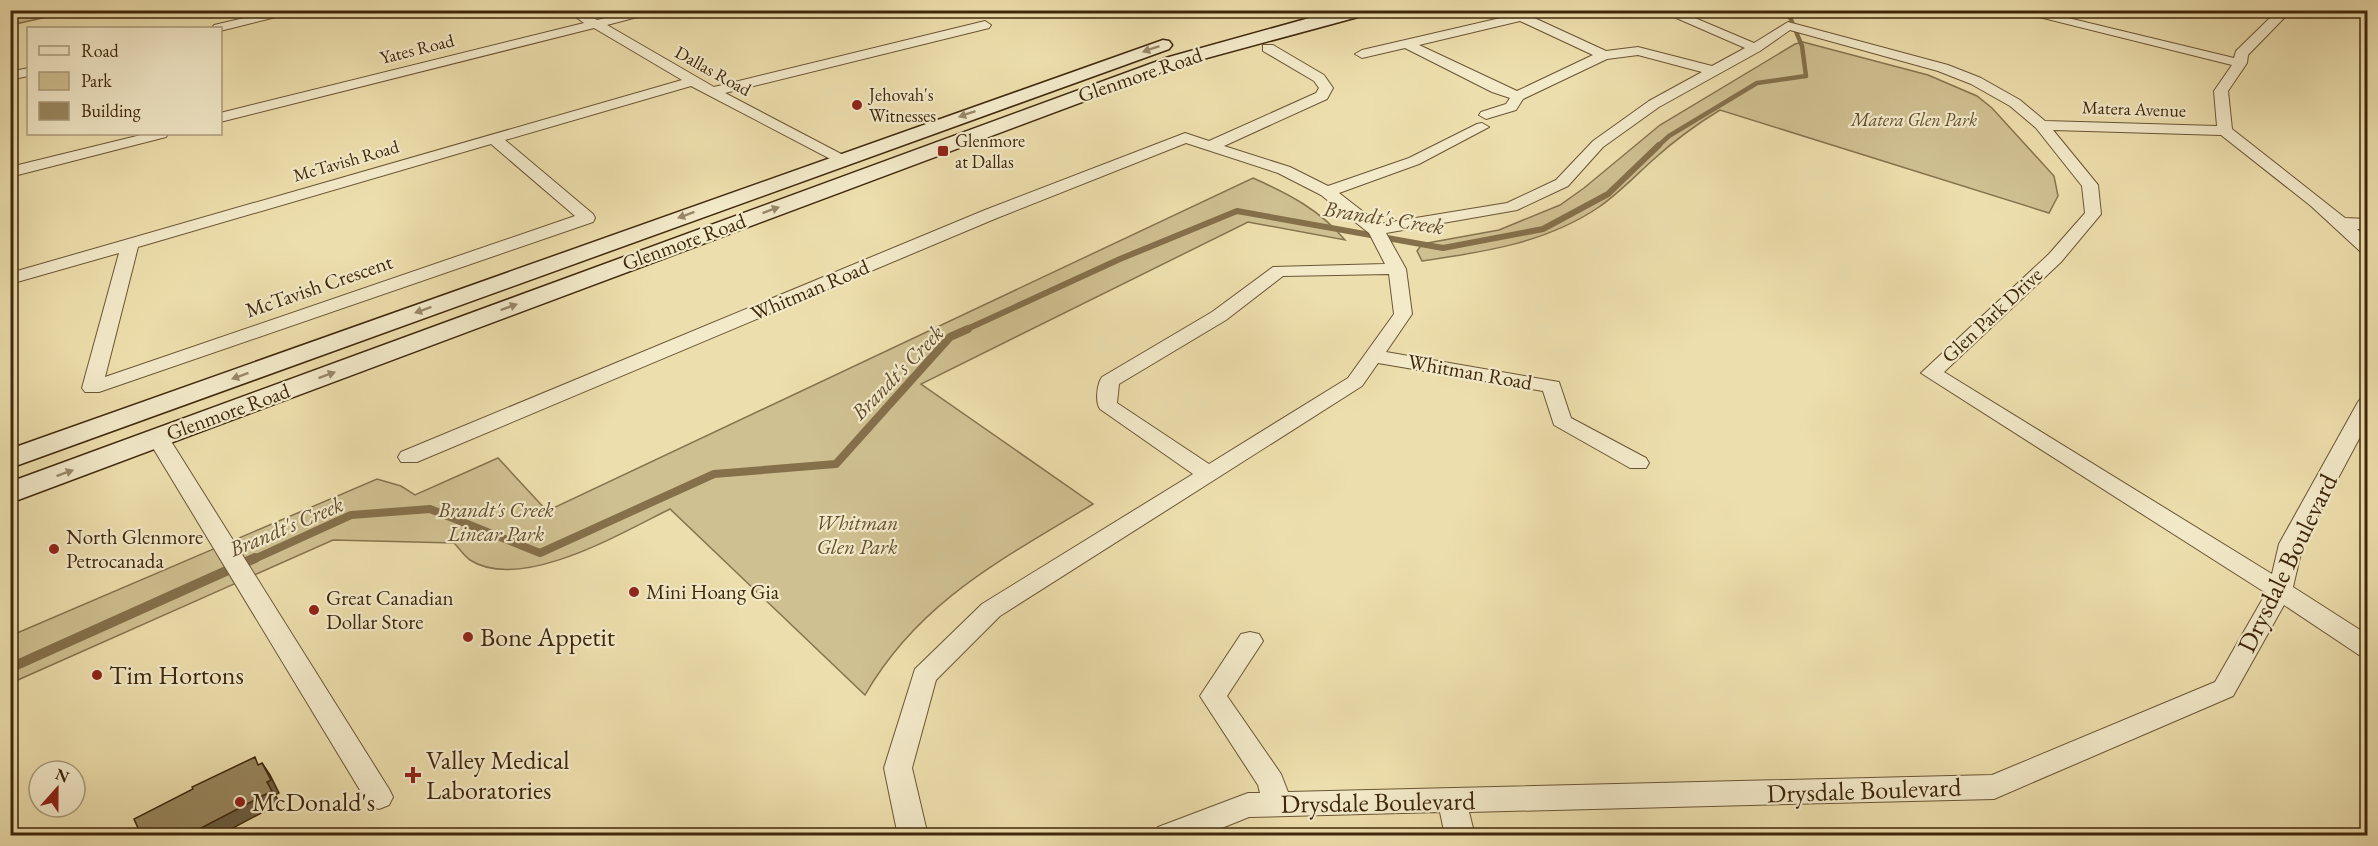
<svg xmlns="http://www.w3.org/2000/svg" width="2378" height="846" font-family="'EB Garamond',serif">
<rect width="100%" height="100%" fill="#eddfad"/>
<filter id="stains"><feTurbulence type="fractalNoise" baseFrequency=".00333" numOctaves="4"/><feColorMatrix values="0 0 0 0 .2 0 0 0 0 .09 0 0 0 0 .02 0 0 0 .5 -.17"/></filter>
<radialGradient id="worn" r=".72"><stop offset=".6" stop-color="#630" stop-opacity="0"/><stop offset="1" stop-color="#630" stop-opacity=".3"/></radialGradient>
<g fill="#cfc091" stroke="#86744e" stroke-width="1.5">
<polygon points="10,11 40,11 60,14 11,25"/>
<path d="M1803 42 1928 75 1977 96 1992 108 2054 176 2058 196 2049 213 1720 110C1697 124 1675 140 1654 159 1636 175 1619 193 1599 207 1546 243 1484 252 1422 261L1417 251 1422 244 1499 230 1560 205 1584 188 1660 125 1795 44Z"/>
<path d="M1253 178C1289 194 1320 210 1345 240L1248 222 921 384 1093 504C1003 559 919 601 865 695L670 509C623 532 521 593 470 560 464 556 459 548 454 543L333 540 11 683 10 636 377 479 401 486 415 495 498 458 547 511Z"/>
</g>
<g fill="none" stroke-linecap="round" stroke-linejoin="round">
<polyline stroke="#84704b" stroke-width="4.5" points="1657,147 1669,136 1757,83 1806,76 1802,46 1787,10"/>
<polyline stroke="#84704b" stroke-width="6" points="965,330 1120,259 1237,211 1443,248 1543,229 1608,194 1659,145"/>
<polyline stroke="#84704b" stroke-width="8" points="252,560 351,515 430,509 540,553 714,474 836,464 950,337 968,329"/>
<polyline stroke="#84704b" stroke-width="10" points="10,668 255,558"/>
<g stroke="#6a5534" stroke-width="2">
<g id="street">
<polygon points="279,10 304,10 220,31 220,28 212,28 214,25"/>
<path d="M566 10H582L597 20 639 10H664L607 25 714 87 985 21 991 25 989 28 725 93 845 156 848 159 845 162 840 164 691 86 505 140 593 214 595 218 593 222 99 392H85L82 388 119 253 10 284V273L682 80 594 28 220 122V113L584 23ZM491 144 575 216 105 377 138 247Z"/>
<path d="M1500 10H1517L1606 51 1638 47 1712 66 1745 48 1658 10H1676L1754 43 1788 22 1948 65 1981 78 2020 100 2045 121 2217 126 2214 91 2232 65 2011 10H2035L2234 58 2236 51 2278 10H2292L2248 55 2247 63 2228 91 2232 129 2345 218 2368 219V229H2357L2368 239V254L2362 253 2311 206 2221 135 2053 130 2098 185 2101 214 2061 262 1944 372 2272 574 2279 544 2358 402 2361 398 2368 396V422L2303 544 2293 587 2368 635V657L2359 655 2284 605 2233 696 1994 799 1469 812 1475 836H1445L1440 812 1249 817 1202 836H1153L1158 827 1248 793H1260L1258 785 1200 696 1241 634 1250 632 1259 634 1263 641 1227 696 1281 774 1288 792 1992 775 2215 682 2266 593 1921 373 2049 254 2085 213 2082 186 2036 128 2010 106 1971 84 1938 71 1790 30 1760 51 1659 107 1603 147 1568 186 1517 210 1386 233 1406 269 1412 314 1386 352 1559 382 1571 418 1646 458 1649 463 1646 468H1630L1554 425 1543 391 1378 363 1362 386 1000 616 936 680 912 768 928 836H898L884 768 915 669 982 604 1193 474 1100 409C1095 402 1097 384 1102 377L1212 312 1273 267 1385 264 1369 233 1321 195 1278 173 1186 143 997 218 417 462H401L398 457 401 452 985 210 1180 135 1185 133 1209 141 1316 93 1319 88 1314 81 1263 51V45H1273L1324 75 1333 88 1327 99 1224 146 1290 167 1328 186 1409 158 1477 124 1482 123 1489 127 1419 164 1339 193 1379 224 1507 203 1556 180 1593 141 1649 101 1702 72 1638 55 1607 59 1523 99 1516 110 1486 119 1479 115 1481 112 1506 104 1510 98 1492 92 1405 48 1362 58 1355 54 1362 50 1509 16ZM1520 21 1593 55 1517 91 1419 45ZM1389 274 1394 314 1348 378 1209 464 1117 403 1119 384 1226 320 1283 276Z"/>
<polygon points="28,68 28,76 10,80 10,72"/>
<polygon points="145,134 168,134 166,137 10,177 10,167"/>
<polygon points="158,431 166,433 169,438 389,789 393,797 389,805 379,809 369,805 147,438 150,433"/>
</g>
</g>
<g stroke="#3e270b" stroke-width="3">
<g id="secondary">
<polygon points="1338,10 1371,10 1369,14 1181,65 10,503 10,482 1169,57"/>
<polygon points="1163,40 1169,41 1172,45 1169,49 10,468 10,449"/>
</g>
</g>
<use href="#street" fill="#f3eaca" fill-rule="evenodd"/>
<use href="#secondary" fill="#f3eaca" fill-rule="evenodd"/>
</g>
<polygon fill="#6b5e42" stroke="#3e270b" stroke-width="1.5" points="262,763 270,775 279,793 275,795 280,803 218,836 186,836 267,782"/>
<polygon fill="#99875f" stroke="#3e270b" stroke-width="1.5" points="255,757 258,765 262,763 271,780 267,782 272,791 186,836 136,836 134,830 138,828 134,819 193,789 192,787"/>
<defs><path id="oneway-solid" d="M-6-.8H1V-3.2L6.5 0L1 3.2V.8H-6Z" transform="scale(1.5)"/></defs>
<g fill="#98886a">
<use href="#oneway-solid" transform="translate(1151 49) rotate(161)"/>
<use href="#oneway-solid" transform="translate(967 114) rotate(161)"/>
<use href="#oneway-solid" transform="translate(771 210) rotate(-20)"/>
<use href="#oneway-solid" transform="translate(686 215) rotate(160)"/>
<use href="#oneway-solid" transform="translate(509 307) rotate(-20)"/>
<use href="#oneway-solid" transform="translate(423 310) rotate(160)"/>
<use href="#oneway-solid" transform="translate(327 375) rotate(-20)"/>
<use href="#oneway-solid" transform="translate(240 376) rotate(160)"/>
<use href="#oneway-solid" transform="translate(65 473) rotate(-20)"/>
</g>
<g fill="#8f2418" stroke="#f3eaca" stroke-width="2">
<circle cx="857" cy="105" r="6"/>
<rect x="937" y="145" width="12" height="12" rx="3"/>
<circle cx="54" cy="549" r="6"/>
<circle cx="634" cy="592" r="6"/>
<circle cx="314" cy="610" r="6"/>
<circle cx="468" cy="637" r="6"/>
<circle cx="97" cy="675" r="6"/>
<path d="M410 766h6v6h6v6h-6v6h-6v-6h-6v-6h6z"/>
<circle cx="240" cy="802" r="6"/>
</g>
<g text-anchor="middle" stroke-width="4.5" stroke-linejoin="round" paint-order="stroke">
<g font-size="18" fill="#3e270b" stroke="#f3eaca">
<text transform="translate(417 49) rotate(-14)" y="6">Yates Road</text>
<text transform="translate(713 71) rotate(29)" y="6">Dallas Road</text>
<text transform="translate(2134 109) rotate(2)" y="6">Matera Avenue</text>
<text transform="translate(346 161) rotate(-16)" y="6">McTavish Road</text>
</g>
<g font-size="18" fill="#3e270b" stroke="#f3eaca" text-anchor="start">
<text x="869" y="101">Jehovah's<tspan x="869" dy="21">Witnesses</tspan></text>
<text x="955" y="147">Glenmore<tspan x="955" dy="21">at Dallas</tspan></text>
</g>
<g font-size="18" font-style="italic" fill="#624d2c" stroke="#f3eaca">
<text x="1914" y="126">Matera Glen Park</text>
</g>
<g font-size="21" fill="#3e270b" stroke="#f3eaca">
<text transform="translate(1140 75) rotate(-19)" y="7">Glenmore Road</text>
<text transform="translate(684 242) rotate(-20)" y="7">Glenmore Road</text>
<text transform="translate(319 286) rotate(-19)" y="7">McTavish Crescent</text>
<text transform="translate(810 290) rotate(-23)" y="7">Whitman Road</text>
<text transform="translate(1992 315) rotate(-43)" y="7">Glen Park Drive</text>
<text transform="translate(1470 372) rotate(10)" y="7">Whitman Road</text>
<text transform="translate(228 412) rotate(-20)" y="7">Glenmore Road</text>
</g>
<g font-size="21" font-style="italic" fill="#624d2c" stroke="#f3eaca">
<text x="496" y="517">Brandt's Creek<tspan x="496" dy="24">Linear Park</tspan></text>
<text x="857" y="530">Whitman<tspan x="857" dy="24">Glen Park</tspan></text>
</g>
<g font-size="21" fill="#3e270b" stroke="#f3eaca" text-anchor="start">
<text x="66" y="544">North Glenmore<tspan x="66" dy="24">Petrocanada</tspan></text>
<text x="646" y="599">Mini Hoang Gia</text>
<text x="326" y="605">Great Canadian<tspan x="326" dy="24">Dollar Store</tspan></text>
</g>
<g font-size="22" font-style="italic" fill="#614b2b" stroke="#f3eaca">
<text transform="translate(1384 217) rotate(9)" y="8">Brandt's Creek</text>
<text transform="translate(897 372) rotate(-46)" y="8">Brandt's Creek</text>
<text transform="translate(286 526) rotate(-23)" y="8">Brandt's Creek</text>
</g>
<g font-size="26" fill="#3e270b" stroke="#f3eaca">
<text transform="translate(2287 563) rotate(-64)" y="9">Drysdale Boulevard</text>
<text transform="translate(1864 790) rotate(-2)" y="9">Drysdale Boulevard</text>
<text transform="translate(1378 802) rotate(-1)" y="9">Drysdale Boulevard</text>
</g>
<g font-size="26" fill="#3e270b" stroke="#f3eaca" text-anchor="start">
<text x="480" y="646">Bone Appetit</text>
<text x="109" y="684">Tim Hortons</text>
<text x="426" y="769">Valley Medical<tspan x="426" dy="30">Laboratories</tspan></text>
<text x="252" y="811">McDonald's</text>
</g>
</g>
<rect width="2378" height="846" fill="none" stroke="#eddfad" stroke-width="36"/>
<rect x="12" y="12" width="2354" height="822" fill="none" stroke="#3e270b" stroke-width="3"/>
<rect x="18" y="18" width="2342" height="810" fill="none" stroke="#3e270b" stroke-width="1.5"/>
<rect x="27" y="27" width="195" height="108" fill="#f3eaca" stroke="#ab9c7e" stroke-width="1.5"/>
<rect x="39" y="46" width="30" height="9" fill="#f3eaca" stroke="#ab9c7e" stroke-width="1.5"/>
<text x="81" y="57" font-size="18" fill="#3e270b">Road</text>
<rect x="39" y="72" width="30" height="18" fill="#cfc091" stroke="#ab9c7e" stroke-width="1.5"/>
<text x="81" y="87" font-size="18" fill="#3e270b">Park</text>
<rect x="39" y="102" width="30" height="18" fill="#99875f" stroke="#ab9c7e" stroke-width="1.5"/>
<text x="81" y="117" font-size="18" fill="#3e270b">Building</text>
<g transform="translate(57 789) rotate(21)"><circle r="28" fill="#f3eaca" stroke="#ab9c7e" stroke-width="1.5"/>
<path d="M0-4.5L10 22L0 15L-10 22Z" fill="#8f2418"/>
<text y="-9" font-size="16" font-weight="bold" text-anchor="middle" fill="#3e270b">N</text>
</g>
<rect width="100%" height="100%" filter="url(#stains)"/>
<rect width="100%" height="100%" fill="url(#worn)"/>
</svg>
